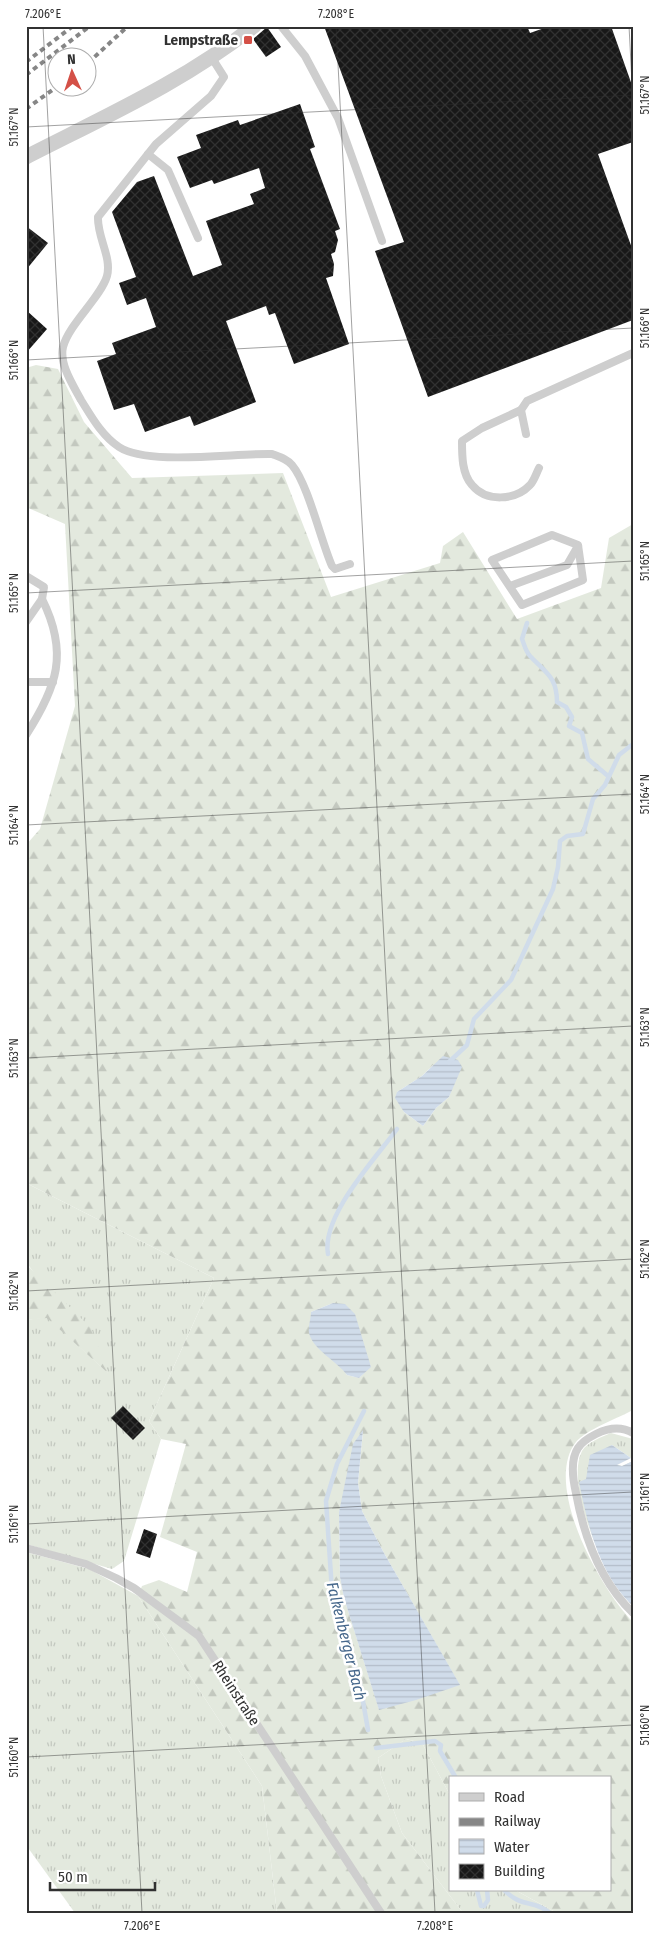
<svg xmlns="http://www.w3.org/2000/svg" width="659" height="1939" font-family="'Fira Sans Condensed',sans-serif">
<defs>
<pattern id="grass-tufts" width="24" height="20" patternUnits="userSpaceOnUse" patternTransform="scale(1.25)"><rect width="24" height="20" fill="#e3e9de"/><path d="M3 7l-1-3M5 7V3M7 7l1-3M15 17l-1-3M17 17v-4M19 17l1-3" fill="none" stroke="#c3c8bf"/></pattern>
<pattern id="forest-firs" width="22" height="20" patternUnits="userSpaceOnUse" patternTransform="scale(1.25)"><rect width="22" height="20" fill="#e3e9de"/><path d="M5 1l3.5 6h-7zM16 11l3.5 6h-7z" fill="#c3c8bf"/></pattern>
<pattern id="water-rules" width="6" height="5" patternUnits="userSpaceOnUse" patternTransform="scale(1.25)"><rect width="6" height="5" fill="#d0dcea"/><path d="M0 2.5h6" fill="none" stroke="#b3bdc9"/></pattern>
<pattern id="building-cross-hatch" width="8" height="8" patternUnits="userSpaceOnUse" patternTransform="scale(1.25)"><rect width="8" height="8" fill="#181818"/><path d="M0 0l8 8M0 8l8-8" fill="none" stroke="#313131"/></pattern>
</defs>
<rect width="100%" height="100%" fill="#fff"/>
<g fill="url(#grass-tufts)">
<polygon points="26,1183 214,1278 149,1421 161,1439 124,1561 112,1569 26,1544 26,1320 47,1317 108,1373 29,1266 26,1268"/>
<path d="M611 1433 633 1439 631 1458 612 1445 617 1465 622 1466 633 1461V1606C606 1580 564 1486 582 1451 587 1442 602 1437 611 1433Z"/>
<polygon points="26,1552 89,1569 138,1596 262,1786 277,1913 75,1913 26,1845"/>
<polygon points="406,1739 422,1743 450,1795 450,1890 515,1890 557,1913 463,1913 402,1833 381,1776 378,1758"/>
</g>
<g fill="url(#forest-firs)" fill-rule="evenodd">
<path d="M36 365 58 369 84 422 132 478 283 473 331 597 440 563 443 546 463 532 517 619 601 588 609 538 633 524V1410C618 1418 586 1430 576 1442 542 1485 601 1590 633 1622V1913H557L515 1890H610V1778H450V1795L422 1743 406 1739 378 1758 381 1776 402 1833 463 1913H277L262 1786 138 1596 142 1586 159 1580 187 1592 197 1552 160 1537 186 1444 161 1439 149 1421 214 1278 26 1183V845L40 829 75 706 65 524 26 507V368ZM433 1065 454 1083 449 1097 436 1108 423 1126 404 1112 397 1092 422 1076ZM333 1303 371 1366 359 1378 347 1375 340 1365 317 1346 311 1312ZM363 1431 358 1483 362 1511 384 1553 459 1684 379 1709 344 1598 340 1577 339 1512Z"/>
<polygon points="28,1266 91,1328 109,1374 47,1318 26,1320 26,1268"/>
</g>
<g fill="url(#water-rules)">
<polygon points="443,1056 458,1060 462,1067 449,1097 436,1108 423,1126 404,1112 395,1098 397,1092 422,1076"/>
<path d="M333 1303 345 1304 355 1314 371 1367 359 1378 347 1375C337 1361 313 1350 309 1333 308 1327 311 1318 311 1312Z"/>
<polygon points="363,1430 358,1483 362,1511 384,1553 460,1685 416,1700 379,1710 344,1598 340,1577 339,1512 353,1444"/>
<path d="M612 1445 631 1458 617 1465 622 1466 633 1461V1606C599 1574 588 1526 579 1482L586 1479 590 1455Z"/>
</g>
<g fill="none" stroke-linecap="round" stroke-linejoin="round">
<g stroke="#d0dcea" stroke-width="4.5">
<path d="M527 623 522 639C524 644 526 652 530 656 546 673 557 677 557 702L566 707 572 717 569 726 582 733 588 759 608 776"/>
<polyline points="449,1062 467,1045 474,1019 511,980 553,889 558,867 560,841 567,836 583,834 593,799 605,785 619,755 633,744"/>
<path d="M328 1254C321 1216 376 1158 397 1129"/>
<polyline points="364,1411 337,1464 326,1501 332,1591 360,1684 368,1730"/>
<polyline points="376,1748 435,1741 441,1745 440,1751 456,1778"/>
<polyline points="477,1890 481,1906 484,1906 488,1900 487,1890"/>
<path d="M504 1890C523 1909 533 1899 550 1913"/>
</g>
</g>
<g fill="url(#building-cross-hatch)">
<polygon points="324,26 527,26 530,33 550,26 611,26 633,88 633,142 598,154 633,251 633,320 428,397 375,251 404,242"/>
<polygon points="267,27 281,47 266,57 253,39"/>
<polygon points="300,104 315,147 310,149 340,229 335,231 338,240 335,252 331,254 334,264 333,276 326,278 349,344 294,364 275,313 269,315 266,306 226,321 256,402 194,426 190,416 145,432 134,404 114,410 97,361 116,354 112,343 156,327 146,298 127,305 119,283 136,277 112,212 137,182 154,176 193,276 222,265 206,221 254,204 250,194 265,188 259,168 214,184 212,180 190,188 177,157 201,148 196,135 238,120 240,125"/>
<polygon points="26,226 48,243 26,270"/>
<polygon points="26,310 47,329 26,353"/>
<polygon points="123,1406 145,1428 133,1440 111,1418"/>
<polygon points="144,1529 157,1534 150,1558 136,1553"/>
</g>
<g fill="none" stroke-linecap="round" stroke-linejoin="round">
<g stroke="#cecece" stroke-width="8">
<polyline points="281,26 305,56 338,118 382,241"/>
<path d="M212 58 224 77 211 96 156 144 98 217C97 237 112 257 107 276 101 297 69 324 63 347 59 364 73 385 81 400 91 416 102 436 119 447 148 466 234 453 272 454 280 457 287 459 292 465 308 484 321 541 332 566L335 569 350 564"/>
<polyline points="148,154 168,170 198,238"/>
<path d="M521 410 482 428 462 441C462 456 462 474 472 485 486 502 515 501 530 485 534 481 536 474 539 468"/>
<polyline points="526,434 521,410 527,401 633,353"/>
<polygon points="552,535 578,545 583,580 522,605 492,560"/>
<polyline points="26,576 44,587 42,599 26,622"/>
<polyline points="510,586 567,565 578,546"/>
<polyline points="26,682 53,682"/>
<path d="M26 735C57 687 69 653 42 599"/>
<path d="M633 1433C621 1426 608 1428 596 1434 590 1437 582 1442 578 1448 570 1460 573 1480 576 1493 584 1537 600 1581 633 1613"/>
<polyline points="26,1548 86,1564 116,1578 134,1588 199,1636 381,1913"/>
</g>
<path stroke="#cecece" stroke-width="15" d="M26 157C104 117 185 81 254 26"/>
<g stroke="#868686" stroke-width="4" stroke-dasharray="5 4" stroke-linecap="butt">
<polyline points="26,62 73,26"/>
<polyline points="88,63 128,26"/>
<polyline points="26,75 90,26"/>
<polyline points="26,109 58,86"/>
</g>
</g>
<path fill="none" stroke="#313131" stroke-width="1" stroke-opacity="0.45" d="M43 26 142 1913M336 26 435 1913M629 26 633 102M26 127 633 95M26 360 633 328M26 593 633 561M26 825 633 794M26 1058 633 1026M26 1291 633 1259M26 1524 633 1492M26 1757 633 1725"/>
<rect fill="#d45047" stroke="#fff" stroke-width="2" x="243" y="35" width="10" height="10" rx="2.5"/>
<g text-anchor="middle" stroke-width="5" stroke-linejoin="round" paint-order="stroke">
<g font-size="15" font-weight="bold" fill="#313131" stroke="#fff" text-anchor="end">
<text x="238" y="45">Lempstraße</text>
</g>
<g font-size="15" fill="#313131" stroke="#fff">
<text transform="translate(236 1693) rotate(57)" y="5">Rheinstraße</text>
</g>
<g font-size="16" font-style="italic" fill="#47688c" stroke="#fff">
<text transform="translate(347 1641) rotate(76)" y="6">Falkenberger Bach</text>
</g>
</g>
<rect width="659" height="1939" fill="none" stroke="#ffffff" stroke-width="55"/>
<rect x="449" y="1776" width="162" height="115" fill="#ffffff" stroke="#adadad"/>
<rect x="459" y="1793" width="25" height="8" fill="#cecece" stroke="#adadad"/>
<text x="494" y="1802" font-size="15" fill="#313131">Road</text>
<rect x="459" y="1818" width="25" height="8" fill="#868686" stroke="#adadad"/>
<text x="494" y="1826" font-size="15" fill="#313131">Railway</text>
<rect x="459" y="1839" width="25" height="15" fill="url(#water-rules)" stroke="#adadad"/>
<text x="494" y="1852" font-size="15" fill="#313131">Water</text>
<rect x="459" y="1864" width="25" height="15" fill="url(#building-cross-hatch)" stroke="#adadad"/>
<text x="494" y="1876" font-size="15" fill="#313131">Building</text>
<g transform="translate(72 72) rotate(357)"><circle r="24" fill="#ffffff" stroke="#adadad"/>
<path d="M0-4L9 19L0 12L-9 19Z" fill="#d45047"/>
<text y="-8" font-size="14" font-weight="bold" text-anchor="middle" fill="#313131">N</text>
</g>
<path d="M50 1882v8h105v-8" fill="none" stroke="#313131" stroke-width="2.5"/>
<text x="58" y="1882" font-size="15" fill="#313131" stroke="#ffffff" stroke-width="4" paint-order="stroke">50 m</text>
<rect x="28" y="28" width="604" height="1884" fill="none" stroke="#313131" stroke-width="2"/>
<g font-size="12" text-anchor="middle" fill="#313131">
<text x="43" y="18">7.206°E</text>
<text x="336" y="18">7.208°E</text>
<text transform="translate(645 95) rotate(-90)" y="4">51.167°N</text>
<text transform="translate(14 127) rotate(-90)" y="4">51.167°N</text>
<text transform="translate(645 328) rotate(-90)" y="4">51.166°N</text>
<text transform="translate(14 360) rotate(-90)" y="4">51.166°N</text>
<text transform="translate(645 561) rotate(-90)" y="4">51.165°N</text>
<text transform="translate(14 593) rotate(-90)" y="4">51.165°N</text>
<text transform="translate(645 794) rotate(-90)" y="4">51.164°N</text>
<text transform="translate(14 825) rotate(-90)" y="4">51.164°N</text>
<text transform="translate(645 1027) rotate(-90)" y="4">51.163°N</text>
<text transform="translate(14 1058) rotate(-90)" y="4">51.163°N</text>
<text transform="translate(645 1259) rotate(-90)" y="4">51.162°N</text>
<text transform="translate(14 1291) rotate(-90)" y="4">51.162°N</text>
<text transform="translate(645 1492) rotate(-90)" y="4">51.161°N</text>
<text transform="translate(14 1524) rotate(-90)" y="4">51.161°N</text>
<text transform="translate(645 1725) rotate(-90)" y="4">51.160°N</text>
<text transform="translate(14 1757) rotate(-90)" y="4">51.160°N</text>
<text x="142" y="1930">7.206°E</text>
<text x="435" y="1930">7.208°E</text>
</g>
</svg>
